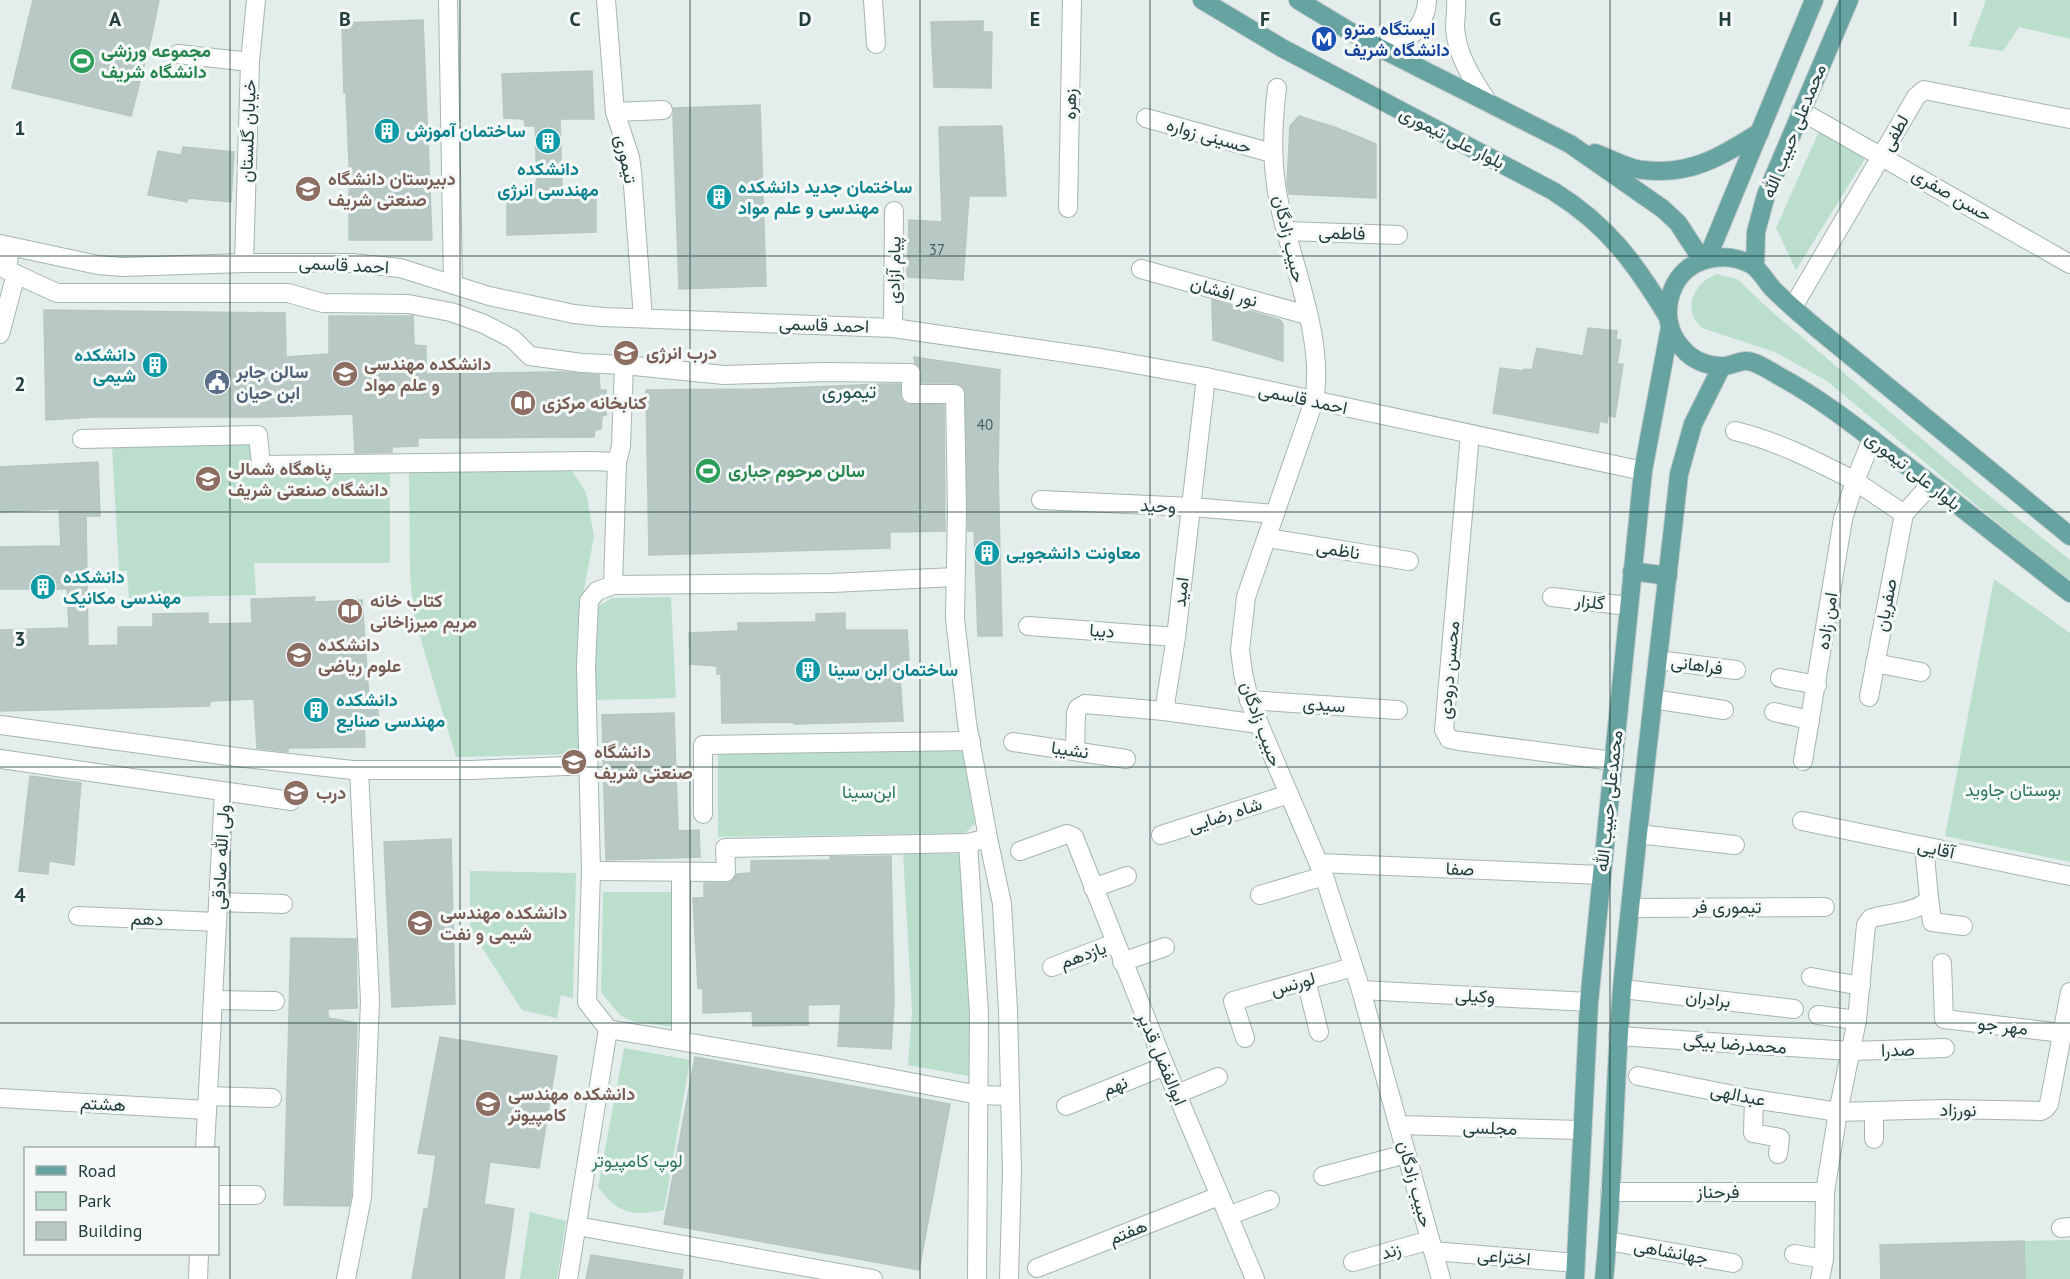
<svg xmlns="http://www.w3.org/2000/svg" width="2070" height="1279" font-family="'PT Sans',Vazirmatn,sans-serif">
<rect width="100%" height="100%" fill="#e3edeb"/>
<g fill="#bcdecd">
<polygon points="1986,0 2070,0 2070,39 2019,27 2003,51 1969,46"/>
<polygon points="1820,129 1866,157 1796,270 1776,228"/>
<path d="M1717 274 1737 279 1771 311 1982 490 2070 560V583L1827 381 1775 352 1702 328C1681 310 1694 282 1717 274Z"/>
<polygon points="252,443 254,472 390,470 390,563 254,563 256,595 129,598 127,571 119,571 112,446"/>
<polygon points="552,467 572,471 586,492 594,537 582,600 580,754 456,757 414,617 410,575 409,468"/>
<polygon points="1994,579 2070,633 2070,862 1945,836"/>
<polygon points="671,597 676,698 594,700 594,609 612,598"/>
<polygon points="962,750 975,824 965,833 718,837 718,751"/>
<polygon points="903,852 964,854 975,1077 908,1065 912,1012"/>
<polygon points="470,871 576,873 573,998 561,995 557,1018 522,1010 470,929"/>
<polygon points="603,892 677,892 674,1027 632,1021 620,1015 601,992"/>
<path d="M624 1048 690 1060 664 1210C631 1217 618 1213 598 1187Z"/>
<polygon points="530,1212 566,1221 557,1279 520,1279"/>
<polygon points="2070,1240 2070,1279 2025,1279 2024,1241"/>
</g>
<g fill="#b8c8c5" stroke="#b5c7c3" stroke-width="1.5">
<polygon points="33,0 159,0 152,35 131,116 12,88"/>
<polygon points="423,20 432,240 349,240 349,162 346,92 344,93 342,23"/>
<polygon points="983,21 983,32 992,32 991,88 934,87 931,22"/>
<polygon points="592,71 594,119 560,119 561,156 562,188 596,188 596,232 507,235 507,192 527,191 527,182 537,183 535,126 525,126 524,119 504,118 502,74"/>
<polygon points="760,105 766,286 679,289 673,116 674,108"/>
<polygon points="1299,116 1337,128 1376,144 1376,198 1289,194 1287,184 1290,126"/>
<polygon points="1002,126 1006,196 969,196 963,280 907,277 909,220 942,222 939,127"/>
<polygon points="183,147 234,152 231,202 188,198 187,202 148,195 158,151 181,155"/>
<polygon points="1212,300 1280,320 1283,324 1283,361 1213,340"/>
<polygon points="44,310 285,313 286,357 329,354 329,316 413,316 414,345 426,346 426,374 561,372 599,375 600,390 606,390 606,415 602,416 601,429 595,430 594,437 418,438 418,446 392,447 392,452 355,453 353,414 265,417 95,417 46,420"/>
<polygon points="1588,328 1617,331 1616,339 1621,340 1617,364 1623,364 1615,417 1608,415 1607,423 1600,421 1598,433 1493,413 1500,368 1524,371 1524,369 1532,370 1537,348 1583,356"/>
<polygon points="914,357 1000,370 998,469 1002,636 978,636 974,531 968,531 965,389 956,383 922,383 921,368 915,363"/>
<polygon points="883,384 900,384 901,399 906,404 944,405 945,531 890,532 890,548 649,555 646,390 764,389"/>
<polygon points="98,462 100,516 86,516 88,646 118,645 118,627 153,627 153,614 208,613 208,624 252,623 251,599 315,597 314,602 362,600 369,698 378,699 378,716 364,716 365,747 288,748 288,752 257,748 254,699 211,701 209,706 0,711 0,630 69,628 67,589 0,589 0,547 61,546 59,509 0,512 0,467"/>
<polygon points="845,613 845,630 907,630 909,660 899,662 903,721 794,724 794,722 722,723 721,674 717,674 717,666 690,664 689,633 738,631 738,623 816,622 816,614"/>
<polygon points="674,713 678,831 699,830 700,857 606,860 602,715"/>
<polygon points="30,776 81,783 74,865 49,861 48,874 19,871"/>
<polygon points="451,839 455,1004 392,1007 384,842"/>
<polygon points="891,856 894,1003 891,1049 838,1046 841,1004 808,1005 808,1025 753,1026 752,1011 703,1013 703,989 698,988 693,898 704,898 704,883 727,883 732,881 737,874 751,873 751,861 830,860 830,857"/>
<polygon points="291,938 356,939 357,1008 328,1009 328,1018 357,1023 351,1196 349,1206 284,1205"/>
<polygon points="440,1037 557,1056 539,1168 490,1162 484,1204 514,1209 504,1279 412,1279 424,1209 428,1209 436,1155 418,1153"/>
<polygon points="695,1057 950,1104 919,1270 664,1224"/>
<polygon points="2024,1241 2025,1279 1881,1279 1880,1245"/>
<polygon points="591,1255 683,1270 682,1279 586,1279"/>
</g>
<g fill="none" stroke-linecap="round" stroke-linejoin="round">
<g stroke="#a5b5b3" stroke-width="20">
<g id="minor">
<polyline points="448,0 453,284"/>
<polyline points="606,0 615,112 630,157 632,172 643,318"/>
<polyline points="873,0 876,44"/>
<path d="M1456 0C1457 9 1455 19 1455 28 1457 56 1472 78 1487 101"/>
<path d="M1369 41C1378 43 1389 46 1398 43 1415 38 1427 16 1427 0"/>
<polyline points="178,54 250,62"/>
<path d="M1277 88C1272 129 1271 167 1280 207 1293 267 1325 341 1314 401L1246 597 1240 650 1243 673 1249 700 1259 724 1324 876 1361 990 1441 1279"/>
<polyline points="1801,111 2070,264"/>
<polyline points="615,112 663,110"/>
<polyline points="1146,118 1272,153"/>
<polyline points="1068,208 1072,0"/>
<polyline points="1286,231 1398,235"/>
<polyline points="0,244 98,265 123,267 244,263 352,263 400,268 489,296 574,314 603,317 893,328 1101,358 1206,377 1643,471"/>
<polyline points="10,247 7,270 57,293 288,293 323,303 408,304 451,312 484,324 513,339 530,356 582,363 624,365"/>
<polyline points="244,263 250,62 256,0"/>
<polyline points="1141,269 1307,315"/>
<polyline points="1793,307 1916,97 1924,90 2070,119"/>
<polyline points="893,328 894,211"/>
<polyline points="0,334 16,274"/>
<path d="M1735 431C1777 441 1816 461 1855 481L1843 519 1803 761"/>
<polyline points="1470,434 1444,730 1449,739 1459,741 1613,761"/>
<polyline points="82,439 258,435 261,465 591,461 617,462"/>
<polyline points="1872,439 1855,481 1904,514 1931,484"/>
<polyline points="1041,500 1192,507 1275,514"/>
<polyline points="1267,538 1409,561"/>
<polyline points="1552,597 1628,606"/>
<polyline points="1028,626 1176,637"/>
<polyline points="1658,660 1736,670"/>
<polyline points="1875,663 1921,672"/>
<polyline points="1780,678 1817,685"/>
<polyline points="1869,697 1904,514"/>
<polyline points="1653,699 1724,710"/>
<polyline points="1249,700 1398,710"/>
<polyline points="1164,711 1176,637 1206,377"/>
<polyline points="1774,712 1810,720"/>
<polyline points="0,725 236,757 352,770 472,770 588,765"/>
<polyline points="1013,742 1126,759"/>
<polyline points="1075,751 1076,713 1078,708 1085,704 1164,711 1259,724"/>
<polyline points="0,759 291,801"/>
<polyline points="703,814 703,745 971,741"/>
<polyline points="1802,821 2070,876"/>
<polyline points="1638,834 1735,845"/>
<polyline points="1161,835 1289,794"/>
<polyline points="988,838 1002,904 1008,1010 1012,1171 1009,1279"/>
<polyline points="968,843 979,1013 977,1279"/>
<polyline points="1020,851 1067,834 1074,837 1165,1066 1255,1279"/>
<polyline points="1319,863 1601,875"/>
<polyline points="591,871 726,872 725,848 968,843 988,838 967,723 955,619 957,511 955,394 911,394 911,373 825,372 724,375 624,365 621,446 617,462 613,585 832,583 955,577"/>
<polyline points="1093,888 1127,876"/>
<polyline points="1260,895 1324,876"/>
<polyline points="1929,898 1932,922 1963,926"/>
<polyline points="218,902 283,904"/>
<polyline points="1630,908 1825,907"/>
<polyline points="78,916 217,922"/>
<polyline points="1122,962 1165,947"/>
<polyline points="1942,963 1944,1019 2062,1033"/>
<polyline points="1052,967 1115,943"/>
<polyline points="1811,977 1861,986"/>
<polyline points="1306,980 1319,1032"/>
<polyline points="1623,989 1794,1009"/>
<polyline points="1361,990 1589,1002"/>
<polyline points="213,1000 275,1001"/>
<polyline points="1818,1015 1857,1020"/>
<polyline points="608,1029 821,1065 979,1095 1010,1096"/>
<polyline points="1618,1036 1851,1051 1945,1048"/>
<polyline points="1245,1038 1233,1001 1353,967"/>
<polyline points="681,1041 681,872"/>
<polyline points="1638,1076 1754,1099 1838,1112 1945,1109 2041,1111 2045,1109 2049,1104 2070,992"/>
<polyline points="1177,1094 1218,1077"/>
<polyline points="208,1096 272,1098"/>
<polyline points="0,1098 207,1110"/>
<polyline points="1754,1099 1753,1133 1780,1138 1778,1154"/>
<polyline points="1066,1106 1165,1066"/>
<polyline points="1399,1125 1581,1130"/>
<polyline points="1874,1139 1874,1111"/>
<polyline points="205,1148 224,792"/>
<polyline points="1323,1176 1406,1154"/>
<polyline points="1610,1192 1825,1192"/>
<polyline points="218,1195 256,1195"/>
<polyline points="1228,1216 1270,1200"/>
<polyline points="577,1226 873,1279"/>
<polyline points="2061,1228 2070,1227"/>
<polyline points="1608,1241 1733,1263"/>
<polyline points="1433,1251 1576,1263"/>
<polyline points="1794,1254 1824,1259"/>
<polyline points="1353,1262 1430,1240"/>
<polyline points="1037,1268 1219,1196"/>
<polyline points="198,1279 199,1254"/>
<polyline points="346,1279 362,1197 370,1001 359,770"/>
<polyline points="568,1279 608,1029 587,1002 591,871 586,666 589,601 597,591 613,585"/>
<path d="M1820 1279 1824 1259 1825 1192 1838 1112 1857 1020 1866 925 1871 918 1876 917C1891 913 1921 912 1929 898L1924 846"/>
</g>
</g>
<g stroke="#c1c9c9" stroke-width="20">
<g id="major">
<path d="M1202 0 1282 48 1553 191C1608 225 1635 263 1668 317"/>
<polyline points="1298,0 1364,40 1570,144 1663,209 1678,223 1702,260"/>
<path d="M1595 153C1610 158 1628 169 1643 170 1691 176 1722 156 1760 132"/>
<polyline points="1707,259 1814,0"/>
<polyline points="1755,266 1756,232 1766,195 1849,0"/>
<path d="M2070 536 1814 326C1800 314 1786 302 1773 289 1766 282 1761 271 1752 265 1726 250 1688 257 1674 286 1664 307 1666 332 1683 349 1692 360 1709 367 1723 366 1731 366 1738 361 1746 361 1756 361 1770 371 1779 376 1820 398 1858 428 1894 456 1954 501 2012 548 2070 593"/>
<polyline points="1632,571 1668,576"/>
<polyline points="1575,1279 1589,1002 1643,471 1670,327"/>
<path d="M1604 1279C1614 1183 1614 1086 1622 989 1638 817 1660 646 1679 474L1693 424 1722 366"/>
</g>
</g>
<use href="#minor" stroke="#fff" stroke-width="18"/>
<use href="#major" stroke="#67a3a1" stroke-width="18"/>
</g>
<path fill="none" stroke="#223f3d" stroke-width="1.5" stroke-opacity="0.55" d="M230 0V1279M460 0V1279M690 0V1279M920 0V1279M1150 0V1279M1380 0V1279M1610 0V1279M1840 0V1279M0 256H2070M0 512H2070M0 767H2070M0 1023H2070"/>
<defs>
<g id="metro-disc" transform="scale(1.35)"><circle r="9.5" fill="#1a4fb4" stroke="#f4f9f8"/><path d="M-5.5 5V-5H-3L0 0L3-5H5.5V5H3V-.5L0 4L-3-.5V5Z" fill="#fff"/></g>
<g id="stadium-disc" transform="scale(1.35)"><circle r="9.5" fill="#2e9e5b" stroke="#f4f9f8"/><path d="M0-5a6.5 5 0 1 0 0 10a6.5 5 0 1 0 0-10ZM-3.5-1.8h7v3.6h-7Z" fill="#fff"/></g>
<g id="building-disc" transform="scale(1.35)"><circle r="9.5" fill="#0f9aa8" stroke="#f4f9f8"/><path d="M-4-6H4V6H1V3H-1V6H-4ZM-2.5-4.3h1.7v1.8h-1.7ZM.8-4.3h1.7v1.8H.8ZM-2.5-1h1.7V.8h-1.7ZM.8-1h1.7V.8H.8Z" fill="#fff"/></g>
<g id="school-disc" transform="scale(1.35)"><circle r="9.5" fill="#8d6e63" stroke="#f4f9f8"/><path d="M0-5L7-2L0 1L-7-2ZM-4 1L0 2.5L4 1V4Q0 6-4 4Z" fill="#fff"/></g>
<g id="university-disc" transform="scale(1.35)"><circle r="9.5" fill="#8d6e63" stroke="#f4f9f8"/><path d="M0-5L7-2L0 1L-7-2ZM-4 1L0 2.5L4 1V4Q0 6-4 4Z" fill="#fff"/></g>
<g id="civic-disc" transform="scale(1.35)"><circle r="9.5" fill="#5c6f8a" stroke="#f4f9f8"/><path d="M-.6-6.5H3V-4.5H.6V-3L4-1V1h2V6H-6V1h2V-1L-.6-3ZM-1.2 2.5V6h2.4V2.5Z" fill="#fff"/></g>
<g id="library-disc" transform="scale(1.35)"><circle r="9.5" fill="#8d6e63" stroke="#f4f9f8"/><path d="M-6-4Q-3-5.5-.7-3.5V5Q-3 3-6 4ZM6-4Q3-5.5 .7-3.5V5Q3 3 6 4Z" fill="#fff"/></g>
</defs>
<g fill-rule="evenodd">
<use href="#metro-disc" x="1324" y="39"/>
<use href="#stadium-disc" x="82" y="61"/>
<use href="#building-disc" x="387" y="131"/>
<use href="#building-disc" x="548" y="141"/>
<use href="#school-disc" x="308" y="189"/>
<use href="#building-disc" x="719" y="197"/>
<use href="#university-disc" x="626" y="353"/>
<use href="#building-disc" x="155" y="365"/>
<use href="#university-disc" x="345" y="374"/>
<use href="#civic-disc" x="217" y="382"/>
<use href="#library-disc" x="523" y="403"/>
<use href="#stadium-disc" x="708" y="471"/>
<use href="#university-disc" x="208" y="479"/>
<use href="#building-disc" x="987" y="553"/>
<use href="#building-disc" x="43" y="587"/>
<use href="#library-disc" x="350" y="611"/>
<use href="#university-disc" x="299" y="655"/>
<use href="#building-disc" x="808" y="670"/>
<use href="#building-disc" x="316" y="710"/>
<use href="#university-disc" x="574" y="762"/>
<use href="#university-disc" x="296" y="793"/>
<use href="#university-disc" x="420" y="923"/>
<use href="#university-disc" x="488" y="1104"/>
</g>
<g text-anchor="middle" stroke-width="6" stroke-linejoin="round" paint-order="stroke">
<g font-size="15" fill="#48615f">
<text x="937" y="255">37</text>
<text x="985" y="430">40</text>
</g>
<g font-size="18" font-weight="bold" fill="#164399" stroke="#f4f9f8" text-anchor="start">
<text x="1344" y="35">ایستگاه مترو<tspan x="1344" dy="21">دانشگاه شریف</tspan></text>
</g>
<g font-size="18" font-weight="bold" fill="#27864d" stroke="#f4f9f8" text-anchor="start">
<text x="101" y="57">مجموعه ورزشی<tspan x="101" dy="21">دانشگاه شریف</tspan></text>
<text x="728" y="477">سالن مرحوم جباری</text>
</g>
<g font-size="18" fill="#223f3d" stroke="#f4f9f8">
<text transform="translate(1070 104) rotate(-89)" y="6">زهره</text>
<text transform="translate(248 131) rotate(-88)" y="6">خیابان گلستان</text>
<text transform="translate(1794 131) rotate(-68)" y="6">محمدعلی حبیب الله</text>
<text transform="translate(1895 133) rotate(-61)" y="6">لطفی</text>
<text transform="translate(1209 136) rotate(16)" y="6">حسینی زواره</text>
<text transform="translate(1452 138) rotate(27)" y="6">بلوار علی تیموری</text>
<text transform="translate(626 159) rotate(78)" y="6">تیموری</text>
<text transform="translate(1952 195) rotate(30)" y="6">حسن صفری</text>
<text transform="translate(1342 233) rotate(2)" y="6">فاطمی</text>
<text transform="translate(1289 239) rotate(77)" y="6">حبیب زادگان</text>
<text transform="translate(344 265) rotate(3)" y="6">احمد قاسمی</text>
<text transform="translate(894 270) rotate(-89)" y="6">پیام آزادی</text>
<text transform="translate(1224 292) rotate(16)" y="6">نور افشان</text>
<text transform="translate(824 325) rotate(2)" y="6">احمد قاسمی</text>
<text transform="translate(1303 399) rotate(12)" y="6">احمد قاسمی</text>
<text transform="translate(1913 471) rotate(38)" y="6">بلوار علی تیموری</text>
<text transform="translate(1158 506) rotate(3)" y="6">وحید</text>
<text transform="translate(1338 550) rotate(9)" y="6">ناظمی</text>
<text transform="translate(1181 592) rotate(-83)" y="6">امید</text>
<text transform="translate(1590 602) rotate(7)" y="6">گلزار</text>
<text transform="translate(1886 605) rotate(-79)" y="6">صفریان</text>
<text transform="translate(1827 621) rotate(-81)" y="6">امن زاده</text>
<text transform="translate(1102 631) rotate(4)" y="6">دیبا</text>
<text transform="translate(1697 665) rotate(8)" y="6">فراهانی</text>
<text transform="translate(1449 670) rotate(-85)" y="6">محسن درودی</text>
<text transform="translate(1324 705) rotate(4)" y="6">سیدی</text>
<text transform="translate(1261 724) rotate(70)" y="6">حبیب زادگان</text>
<text transform="translate(1070 750) rotate(8)" y="6">نشیبا</text>
<text transform="translate(1609 801) rotate(-84)" y="6">محمدعلی حبیب الله</text>
<text transform="translate(1225 815) rotate(-18)" y="6">شاه رضایی</text>
<text transform="translate(1936 849) rotate(12)" y="6">آقایی</text>
<text transform="translate(221 857) rotate(-87)" y="6">ولی الله صادقی</text>
<text transform="translate(1460 869) rotate(2)" y="6">صفا</text>
<text x="1727" y="913">تیموری فر</text>
<text transform="translate(147 919) rotate(2)" y="6">دهم</text>
<text transform="translate(1083 955) rotate(-20)" y="6">یازدهم</text>
<text transform="translate(1293 984) rotate(-16)" y="6">لورنس</text>
<text transform="translate(1475 996) rotate(3)" y="6">وکیلی</text>
<text transform="translate(1708 999) rotate(7)" y="6">برادران</text>
<text transform="translate(2003 1026) rotate(7)" y="6">مهر جو</text>
<text transform="translate(1735 1044) rotate(4)" y="6">محمدرضا بیگی</text>
<text transform="translate(1898 1050) rotate(-2)" y="6">صدرا</text>
<text transform="translate(1162 1059) rotate(67)" y="6">ابوالفضل قدیر</text>
<text transform="translate(1115 1086) rotate(-22)" y="6">نهم</text>
<text transform="translate(1738 1095) rotate(11)" y="6">عبدالهی</text>
<text transform="translate(103 1104) rotate(3)" y="6">هشتم</text>
<text transform="translate(1958 1110) rotate(1)" y="6">نورزاد</text>
<text transform="translate(1490 1128) rotate(2)" y="6">مجلسی</text>
<text transform="translate(1415 1184) rotate(75)" y="6">حبیب زادگان</text>
<text x="1718" y="1198">فرحناز</text>
<text transform="translate(1128 1232) rotate(-22)" y="6">هفتم</text>
<text transform="translate(1391 1251) rotate(-16)" y="6">زند</text>
<text transform="translate(1671 1252) rotate(10)" y="6">جهانشاهی</text>
<text transform="translate(1504 1257) rotate(5)" y="6">اختراعی</text>
</g>
<g font-size="18" font-weight="bold" fill="#0d838f" stroke="#f4f9f8" text-anchor="start">
<text x="406" y="137">ساختمان آموزش</text>
<text x="548" y="175" text-anchor="middle">دانشکده<tspan x="548" dy="21">مهندسی انرژی</tspan></text>
<text x="738" y="193">ساختمان جدید دانشکده<tspan x="738" dy="21">مهندسی و علم مواد</tspan></text>
<text x="136" y="361" text-anchor="end">دانشکده<tspan x="136" dy="21">شیمی</tspan></text>
<text x="1006" y="559">معاونت دانشجویی</text>
<text x="63" y="583">دانشکده<tspan x="63" dy="21">مهندسی مکانیک</tspan></text>
<text x="828" y="676">ساختمان ابن سینا</text>
<text x="336" y="706">دانشکده<tspan x="336" dy="21">مهندسی صنایع</tspan></text>
</g>
<g font-size="18" font-weight="bold" fill="#785e54" stroke="#f4f9f8" text-anchor="start">
<text x="328" y="185">دبیرستان دانشگاه<tspan x="328" dy="21">صنعتی شریف</tspan></text>
<text x="646" y="359">درب انرژی</text>
<text x="364" y="370">دانشکده مهندسی<tspan x="364" dy="21">و علم مواد</tspan></text>
<text x="542" y="409">کنابخانه مرکزی</text>
<text x="228" y="475">پناهگاه شمالی<tspan x="228" dy="21">دانشگاه صنعتی شریف</tspan></text>
<text x="370" y="607">کتاب خانه<tspan x="370" dy="21">مریم میرزاخانی</tspan></text>
<text x="318" y="651">دانشکده<tspan x="318" dy="21">علوم ریاضی</tspan></text>
<text x="594" y="758">دانشگاه<tspan x="594" dy="21">صنعتی شریف</tspan></text>
<text x="316" y="799">درب</text>
<text x="440" y="919">دانشکده مهندسی<tspan x="440" dy="21">شیمی و نفت</tspan></text>
<text x="508" y="1100">دانشکده مهندسی<tspan x="508" dy="21">کامپیوتر</tspan></text>
</g>
<g font-size="18" font-weight="bold" fill="#4e5e75" stroke="#f4f9f8" text-anchor="start">
<text x="236" y="378">سالن جابر<tspan x="236" dy="21">ابن حیان</tspan></text>
</g>
<g font-size="18" fill="#2c7659" stroke="#f4f9f8">
<text x="2013" y="796">بوستان جاوید</text>
<text x="869" y="798">ابن‌سینا</text>
<text x="637" y="1167">لوپ کامپیوتر</text>
</g>
<g font-size="20" fill="#1e5150" stroke="#f4f9f8">
<text x="849" y="398">تیموری</text>
</g>
</g>
<g font-size="20" text-anchor="middle" font-weight="bold" fill="#223f3d" stroke="#f4f9f8" stroke-width="6" stroke-linejoin="round" paint-order="stroke">
<text x="115" y="26">A</text>
<text x="345" y="26">B</text>
<text x="575" y="26">C</text>
<text x="805" y="26">D</text>
<text x="1035" y="26">E</text>
<text x="1265" y="26">F</text>
<text x="1495" y="26">G</text>
<text x="1725" y="26">H</text>
<text x="1955" y="26">I</text>
<text x="20" y="135">1</text>
<text x="20" y="391">2</text>
<text x="20" y="646">3</text>
<text x="20" y="902">4</text>
</g>
<rect x="24" y="1147" width="195" height="108" fill="#f4f9f8" stroke="#a0afad" stroke-width="1.5"/>
<rect x="36" y="1166" width="30" height="9" fill="#67a3a1" stroke="#a0afad" stroke-width="1.5"/>
<text x="78" y="1177" font-size="18" fill="#223f3d">Road</text>
<rect x="36" y="1192" width="30" height="18" fill="#bcdecd" stroke="#a0afad" stroke-width="1.5"/>
<text x="78" y="1207" font-size="18" fill="#223f3d">Park</text>
<rect x="36" y="1222" width="30" height="18" fill="#b8c8c5" stroke="#a0afad" stroke-width="1.5"/>
<text x="78" y="1237" font-size="18" fill="#223f3d">Building</text>
</svg>
